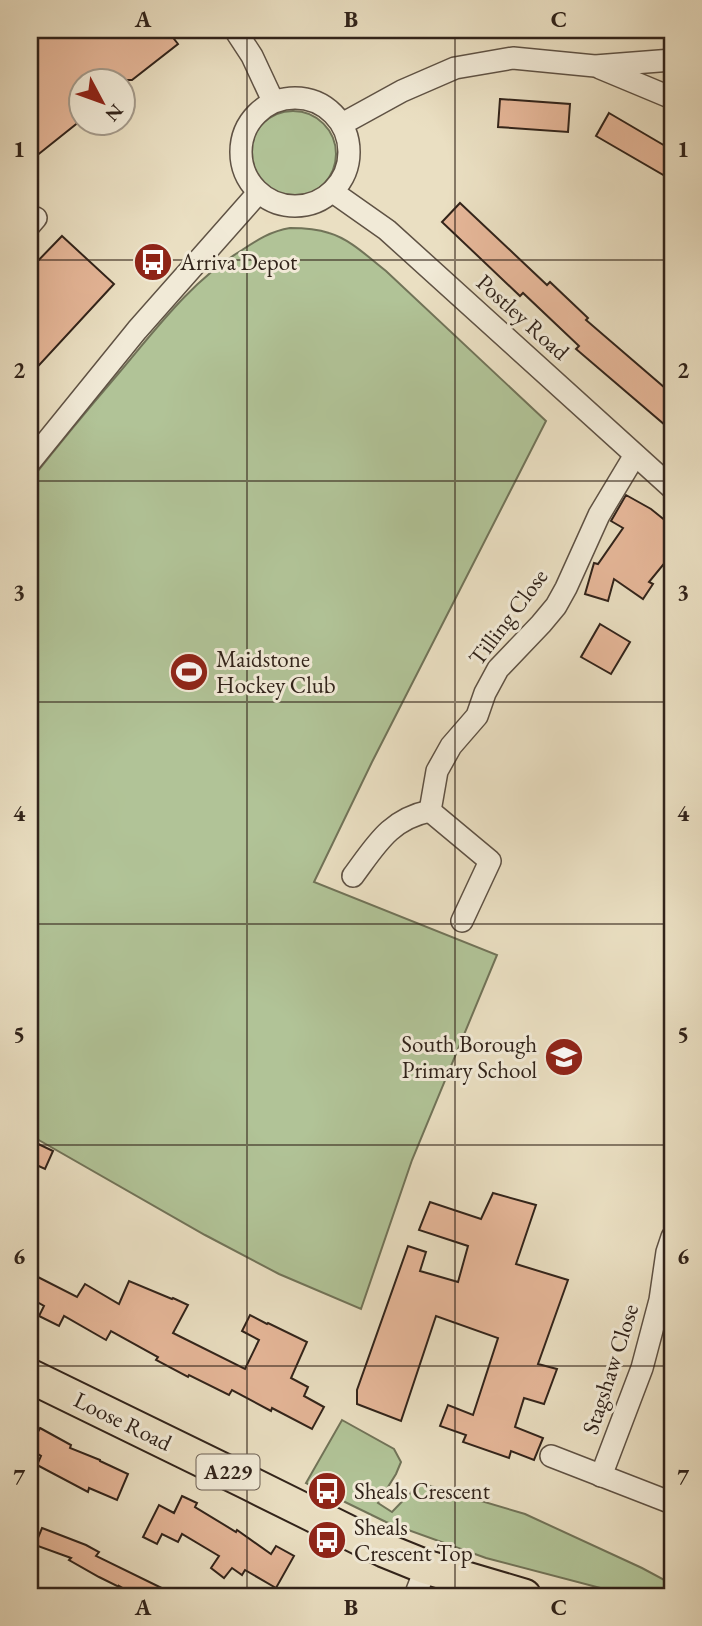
<svg xmlns="http://www.w3.org/2000/svg" width="702" height="1626" font-family="'EB Garamond',serif">
<rect width="100%" height="100%" fill="#eadfc2"/>
<filter id="stains"><feTurbulence type="fractalNoise" baseFrequency=".00286" numOctaves="4"/><feColorMatrix values="0 0 0 0 .2 0 0 0 0 .09 0 0 0 0 .02 0 0 0 .5 -.17"/></filter>
<radialGradient id="worn" r=".72"><stop offset=".6" stop-color="#630" stop-opacity="0"/><stop offset="1" stop-color="#630" stop-opacity=".3"/></radialGradient>
<g fill="#b1c397" stroke="#717358" stroke-width="2">
<circle cx="293" cy="154" r="43"/>
<path d="M290 228C302 228 317 229 329 233 350 239 368 257 386 271L546 421 372 762 314 882 497 955 412 1160 361 1309 279 1274 205 1235 30 1135V481C59 444 88 409 118 374 156 329 191 281 242 250 257 240 271 231 290 228Z"/>
<polygon points="342,1420 394,1449 401,1462 396,1474 378,1503 392,1512 420,1483 525,1514 642,1568 672,1584 672,1596 631,1596 486,1558 386,1522 306,1483"/>
</g>
<g fill="#e6b799" stroke="#31231a" stroke-width="2">
<polygon points="30,30 167,30 178,44 132,80 80,80 80,121 30,161"/>
<polygon points="500,99 570,104 568,132 498,127"/>
<polygon points="609,113 672,150 672,180 596,136"/>
<polygon points="460,203 547,285 550,282 588,318 586,320 672,394 672,431 576,349 579,346 523,293 520,296 442,222"/>
<polygon points="62,236 114,284 30,375 30,269"/>
<polygon points="626,495 651,509 672,526 672,554 649,582 653,584 643,599 614,579 608,601 585,594 594,563 598,564 623,528 611,521"/>
<polygon points="600,624 630,642 611,674 581,657"/>
<polygon points="30,1140 53,1151 45,1169 30,1162"/>
<polygon points="493,1193 536,1205 516,1264 568,1280 538,1364 557,1369 544,1404 524,1398 515,1427 543,1438 534,1460 511,1451 509,1458 463,1442 466,1435 440,1426 448,1405 473,1415 498,1338 436,1316 401,1421 357,1404 357,1390 408,1246 426,1252 420,1271 458,1282 468,1246 419,1230 430,1202 481,1219"/>
<polygon points="30,1273 77,1297 85,1284 119,1304 129,1281 172,1299 173,1298 188,1305 173,1333 245,1369 259,1340 242,1331 250,1315 267,1324 268,1323 307,1342 291,1378 308,1387 304,1396 324,1407 312,1429 272,1408 271,1411 232,1390 229,1395 189,1375 188,1377 156,1360 158,1357 111,1331 106,1340 64,1316 59,1326 39,1316 44,1306 30,1298"/>
<polygon points="40,1428 71,1445 70,1448 100,1460 100,1461 128,1474 117,1500 89,1488 88,1492 37,1465 41,1456 30,1449 30,1447"/>
<polygon points="182,1496 197,1503 195,1507 236,1532 237,1530 271,1554 276,1546 294,1556 276,1588 245,1570 242,1575 232,1568 224,1578 211,1568 219,1556 182,1534 178,1542 162,1534 157,1544 143,1537 159,1505 174,1513"/>
<polygon points="42,1528 86,1545 99,1552 96,1556 178,1596 137,1596 119,1586 119,1587 99,1577 69,1560 71,1558 35,1545"/>
</g>
<g fill="none" stroke-linecap="round" stroke-linejoin="round">
<g stroke="#5f5244" stroke-width="24">
<g id="minor">
<polyline points="235,30 252,56 273,101"/>
<polyline points="600,68 672,98"/>
<circle cx="295" cy="152" r="54"/>
<polyline points="342,124 402,91 455,68 513,58 595,66 672,60"/>
<polyline points="333,192 387,230 672,488"/>
<polyline points="30,225 36,218"/>
<polyline points="30,462 137,330 258,193"/>
<path d="M353 876C376 845 390 819 430 811"/>
<polyline points="462,921 490,861 430,811 437,771 451,746 477,716 485,693 498,669 541,624 556,606 566,588 599,515 635,455"/>
<polyline points="551,1456 672,1503"/>
<polyline points="601,1476 642,1368 660,1300 667,1252 672,1237"/>
<polyline points="415,1596 426,1567"/>
</g>
</g>
<g stroke="#31231a" stroke-width="37">
<polyline id="trunk" points="30,1376 251,1484 384,1550 426,1567 524,1596"/>
</g>
<use href="#minor" stroke="#f1ead7" stroke-width="21"/>
<use href="#trunk" stroke="#eadfc2" stroke-width="33"/>
</g>
<path fill="none" stroke="#31231a" stroke-width="2" stroke-opacity="0.55" d="M247 30V1596M455 30V1596M30 260H672M30 481H672M30 702H672M30 924H672M30 1145H672M30 1366H672"/>
<defs>
<g id="bus-disc" transform="scale(2.0125)"><circle r="9.5" fill="#8f2418" stroke="#f1ead7"/><path d="M-5-6H5V4H4V6H2V4H-2V6H-4V4H-5ZM-3.5-4V0h7V-4ZM-3.5 1.2v1.5H-2V1.2ZM2 1.2v1.5H3.5V1.2Z" fill="#fff"/></g>
<g id="stadium-disc" transform="scale(2.0125)"><circle r="9.5" fill="#8f2418" stroke="#f1ead7"/><path d="M0-5a6.5 5 0 1 0 0 10a6.5 5 0 1 0 0-10ZM-3.5-1.8h7v3.6h-7Z" fill="#fff"/></g>
<g id="school-disc" transform="scale(2.0125)"><circle r="9.5" fill="#8f2418" stroke="#f1ead7"/><path d="M0-5L7-2L0 1L-7-2ZM-4 1L0 2.5L4 1V4Q0 6-4 4Z" fill="#fff"/></g>
</defs>
<g fill-rule="evenodd">
<use href="#bus-disc" x="153" y="262"/>
<use href="#stadium-disc" x="189" y="672"/>
<use href="#school-disc" x="564" y="1057"/>
<use href="#bus-disc" x="327" y="1491"/>
<use href="#bus-disc" x="327" y="1540"/>
</g>
<g text-anchor="middle" stroke-width="6" stroke-linejoin="round" paint-order="stroke">
<rect fill="#f1ead7" stroke="#6b5f53" stroke-width="2" x="196.5" y="1454.5" width="63" height="35" rx="5"/>
<g font-size="21" font-weight="bold" fill="#31231a">
<text x="228" y="1479">A229</text>
</g>
<g font-size="23" fill="#31231a" stroke="#f1ead7" text-anchor="start">
<text x="180" y="270">Arriva Depot</text>
<text x="216" y="667">Maidstone<tspan x="216" dy="26">Hockey Club</tspan></text>
<text x="537" y="1052" text-anchor="end">South Borough<tspan x="537" dy="26">Primary School</tspan></text>
<text x="354" y="1499">Sheals Crescent</text>
<text x="354" y="1535">Sheals<tspan x="354" dy="26">Crescent Top</tspan></text>
</g>
<g font-size="23" fill="#31231a" stroke="#f1ead7">
<text transform="translate(523 317) rotate(42)" y="8">Postley Road</text>
<text transform="translate(508 617) rotate(-53)" y="8">Tilling Close</text>
<text transform="translate(610 1369) rotate(-72)" y="8">Stagshaw Close</text>
<text transform="translate(123 1421) rotate(26)" y="8">Loose Road</text>
</g>
</g>
<rect width="702" height="1626" fill="none" stroke="#eadfc2" stroke-width="77"/>
<g transform="translate(102 102) rotate(131)"><circle r="33" fill="#f1ead7" stroke="#a49a8b" stroke-width="2"/>
<path d="M0-5L12 26L0 18L-12 26Z" fill="#8f2418"/>
<text y="-10" font-size="19" font-weight="bold" text-anchor="middle" fill="#31231a">N</text>
</g>
<rect x="38" y="38" width="626" height="1550" fill="none" stroke="#31231a" stroke-width="2.5"/>
<g font-size="23" text-anchor="middle" font-weight="bold" fill="#31231a">
<text x="143" y="27">A</text>
<text x="351" y="27">B</text>
<text x="559" y="27">C</text>
<text x="19" y="157">1</text>
<text x="683" y="157">1</text>
<text x="19" y="378">2</text>
<text x="683" y="378">2</text>
<text x="19" y="600">3</text>
<text x="683" y="600">3</text>
<text x="19" y="821">4</text>
<text x="683" y="821">4</text>
<text x="19" y="1042">5</text>
<text x="683" y="1042">5</text>
<text x="19" y="1264">6</text>
<text x="683" y="1264">6</text>
<text x="19" y="1485">7</text>
<text x="683" y="1485">7</text>
<text x="143" y="1615">A</text>
<text x="351" y="1615">B</text>
<text x="559" y="1615">C</text>
</g>
<rect width="100%" height="100%" filter="url(#stains)"/>
<rect width="100%" height="100%" fill="url(#worn)"/>
</svg>
